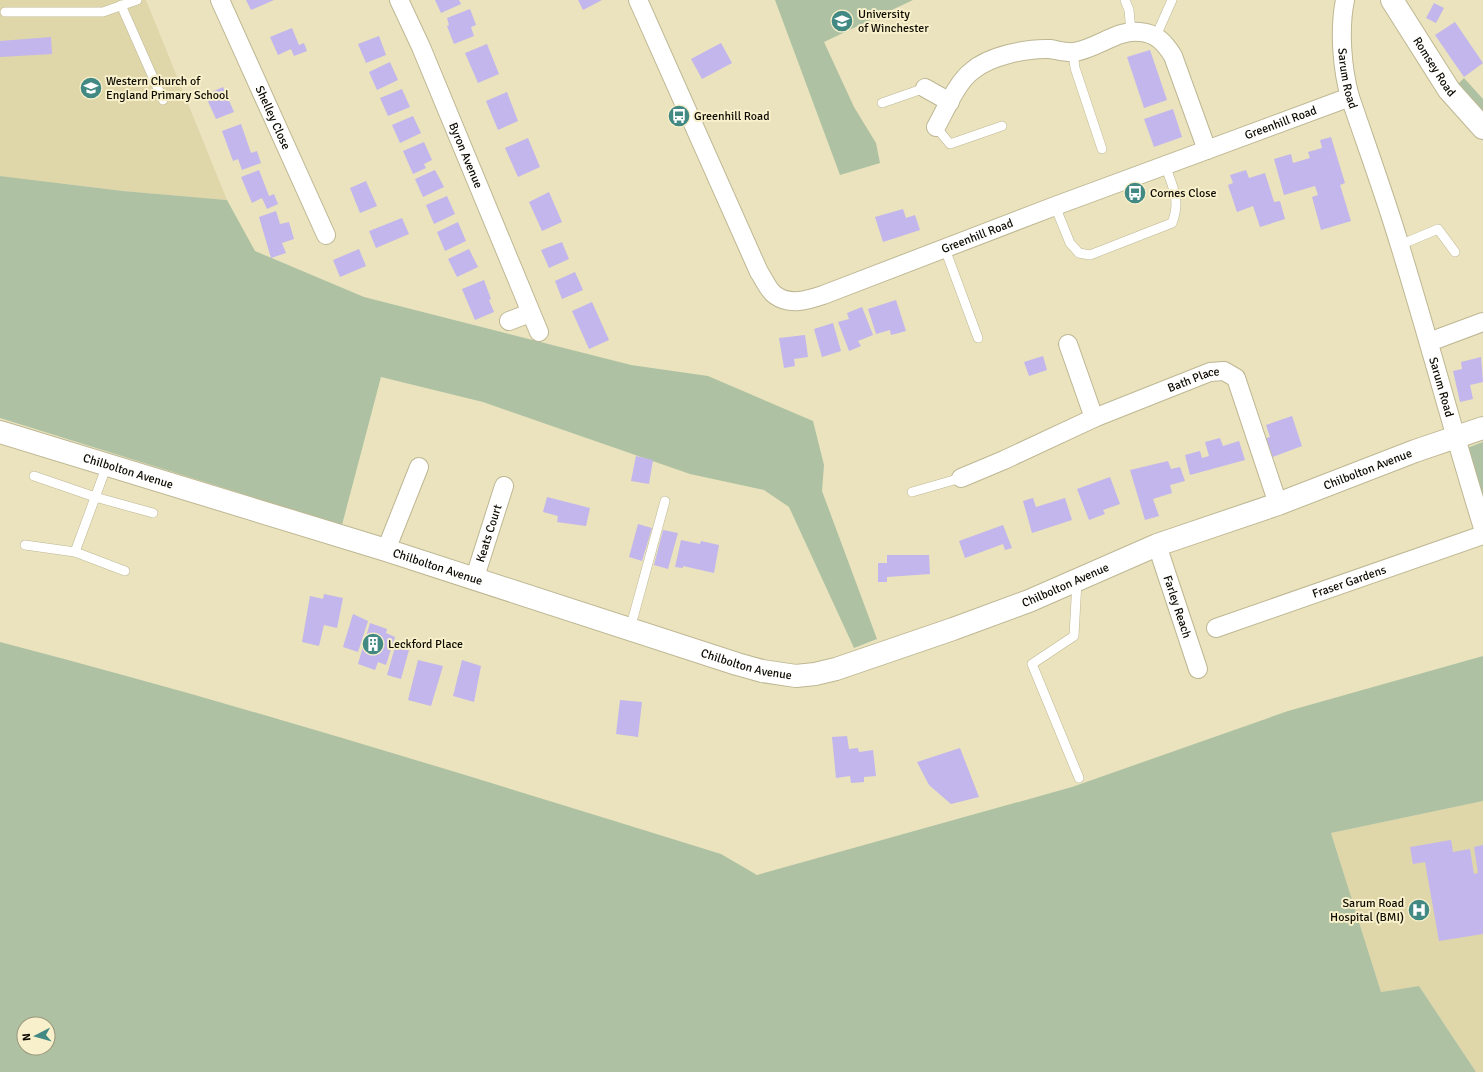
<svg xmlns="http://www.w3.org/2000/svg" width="1483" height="1072" font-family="Signika,sans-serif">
<rect width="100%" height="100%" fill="#eae3be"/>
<g fill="#dfd6aa">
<polygon points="0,0 146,0 227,200 123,191 0,176"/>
<polygon points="1483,801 1483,1072 1476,1072 1419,986 1381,992 1331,833"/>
</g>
<g fill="#aec2a3" fill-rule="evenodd">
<polygon points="775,0 913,0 824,42 854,107 876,143 880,163 840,175"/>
<polygon points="1464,78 1483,99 1483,113 1456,86"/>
<polygon points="0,176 123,191 227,200 255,251 364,297 631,365 708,376 813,421 824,465 822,491 877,639 854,648 789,507 764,490 690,474 483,402 381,377 342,525 0,418"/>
<polygon points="1483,442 1483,503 1467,448"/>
<path d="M0 642C243 705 482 780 721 854L757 875 1072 787 1288 711 1483 656V801L1331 833 1381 992 1419 986 1476 1072H0ZM24 1024H48V1048H24Z"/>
</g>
<g fill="#c2b6ec">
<polygon points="246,0 274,0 251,10"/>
<polygon points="435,0 459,0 461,4 441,13"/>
<polygon points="578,0 602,0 583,10"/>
<polygon points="1434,3 1444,8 1436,23 1426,18"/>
<polygon points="470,9 476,25 471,27 474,36 454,44 447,26 449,25 447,18"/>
<polygon points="1455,22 1483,63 1464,77 1435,35"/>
<polygon points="292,28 299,45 304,43 307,51 294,56 291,49 278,55 270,37"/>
<polygon points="379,36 386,55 366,63 358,44"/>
<polygon points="51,37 52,54 0,57 0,41"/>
<polygon points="721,43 732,63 702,79 691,59"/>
<polygon points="487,44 499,74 478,83 465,53"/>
<polygon points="1150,50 1167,100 1144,108 1127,57"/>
<polygon points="390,62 398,80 377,90 369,72"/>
<polygon points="223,87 234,112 216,119 205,95"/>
<polygon points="402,89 410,107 388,116 380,98"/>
<polygon points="507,92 518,121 498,130 486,101"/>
<polygon points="1173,109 1182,137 1154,147 1144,119"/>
<polygon points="413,116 421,133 400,143 392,125"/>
<polygon points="241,124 251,153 257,151 261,163 242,170 238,159 233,161 222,131"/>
<polygon points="1331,137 1345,183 1340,185 1351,221 1321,230 1312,197 1318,195 1315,186 1284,195 1274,159 1291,154 1293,163 1310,158 1308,152 1322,148 1320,140"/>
<polygon points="528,138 540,167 518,177 505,148"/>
<polygon points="424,142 432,160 424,164 426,168 413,174 403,151"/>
<polygon points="259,170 269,196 274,194 278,204 267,209 262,198 252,203 241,177"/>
<polygon points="435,170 444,187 423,197 415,179"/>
<polygon points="1246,170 1249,178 1265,173 1274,202 1280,201 1285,219 1260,227 1253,206 1237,212 1228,185 1233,183 1230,175"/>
<polygon points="366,181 377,206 360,213 350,188"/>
<polygon points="549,192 562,222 542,231 529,202"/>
<polygon points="447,196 455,214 434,224 426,205"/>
<polygon points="903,209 906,218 915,215 920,230 883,242 875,217"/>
<polygon points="276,211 280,224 289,222 294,239 282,243 286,253 271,258 259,217"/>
<polygon points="402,218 409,234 376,248 369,231"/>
<polygon points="458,222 466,241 445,251 437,232"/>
<polygon points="562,242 569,259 549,268 541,250"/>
<polygon points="359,249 366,266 340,277 333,260"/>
<polygon points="469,249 478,267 457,277 448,259"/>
<polygon points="575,272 583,290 562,299 555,281"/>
<polygon points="484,280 491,299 489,300 494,312 475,320 462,289"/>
<polygon points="896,300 906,331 891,335 890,330 876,334 868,309"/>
<polygon points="592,302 609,340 589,349 572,311"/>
<polygon points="862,307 873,335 858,341 861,346 849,351 838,322 849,319 847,313"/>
<polygon points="833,323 841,351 822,357 814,329"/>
<polygon points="805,335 808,357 794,359 795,366 784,368 779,338"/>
<polygon points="1043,356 1047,370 1029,376 1024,362"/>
<polygon points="1481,357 1483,382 1470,385 1473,399 1460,402 1453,371 1462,369 1461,362"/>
<polygon points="1292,416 1302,446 1270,458 1263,439 1270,437 1266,425"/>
<polygon points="1220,438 1223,446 1239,441 1245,460 1190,475 1185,455 1200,451 1202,458 1209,456 1205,442"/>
<polygon points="636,456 653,460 649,484 631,481"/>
<polygon points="1168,461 1171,469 1180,467 1185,481 1170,485 1172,493 1153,499 1159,516 1145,520 1130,470"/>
<polygon points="1110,477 1120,504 1103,510 1105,514 1089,520 1077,489"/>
<polygon points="547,497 590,508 586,526 557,522 558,516 543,512"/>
<polygon points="1033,498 1036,507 1065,498 1072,520 1032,533 1023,501"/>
<polygon points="638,524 652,528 642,561 629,557"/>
<polygon points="1003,525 1012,548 1005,550 1003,544 965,558 959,541"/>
<polygon points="663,530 678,533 668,569 654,565"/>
<polygon points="681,540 700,544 701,541 719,545 714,573 683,566 683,568 675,567"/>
<polygon points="887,555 929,555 930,574 887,577 887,582 878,582 878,563 887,563"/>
<polygon points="324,594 343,598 337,628 324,625 319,646 302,642 310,596 323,599"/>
<polygon points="353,614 368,621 358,652 343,647"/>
<polygon points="370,623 387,629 386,633 395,637 386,665 378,662 375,670 358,664"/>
<polygon points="395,647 409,650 401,679 387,675"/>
<polygon points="418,660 443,666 431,706 408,700"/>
<polygon points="462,660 481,666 474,702 453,696"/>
<polygon points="620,700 642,702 638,737 616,734"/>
<polygon points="847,736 849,749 858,748 859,752 873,750 876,776 864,777 864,782 851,783 850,776 836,778 832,737"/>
<polygon points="960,748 979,797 951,804 929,785 917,762"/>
<polygon points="1451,840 1453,852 1470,849 1474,874 1478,873 1474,847 1483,845 1483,934 1439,941 1425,862 1413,864 1410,847"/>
</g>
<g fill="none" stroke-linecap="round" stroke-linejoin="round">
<g stroke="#beb793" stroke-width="10">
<g id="lane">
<polyline points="1125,0 1129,10 1131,32"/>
<polyline points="121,5 163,100"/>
<polyline points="5,12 103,12 137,0"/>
<polyline points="1156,36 1172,0"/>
<polyline points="1073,52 1075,68 1102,149"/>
<polyline points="882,103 925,88"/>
<polyline points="936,127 950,144 1002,126"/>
<path d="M1055 206 1070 243 1079 253 1090 255 1172 223C1181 200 1173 188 1165 165"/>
<polyline points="1400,245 1438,229 1455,252"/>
<polyline points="945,249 978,338"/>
<polyline points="107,465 75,552 125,571"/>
<polyline points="34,476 95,497 153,513"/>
<polyline points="912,492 961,478"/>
<polyline points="25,545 75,552"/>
<polyline points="1077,581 1074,636 1032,664 1079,778"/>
<polyline points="630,629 665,501"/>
</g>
</g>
<g stroke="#beb793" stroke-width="20">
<g id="street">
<path id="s1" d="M220 0 326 235"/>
<path id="s2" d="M399 0 421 47 539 332"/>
<path id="s3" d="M638 0 759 272C764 279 768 290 775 295 790 306 808 300 823 295L1055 206 1350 97"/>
<path id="s4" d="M1345 0C1339 29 1342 69 1350 97 1367 147 1385 196 1400 246 1429 340 1454 435 1483 528"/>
<polyline points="925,88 950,102"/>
<path d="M936 127C945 111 957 82 972 71 989 56 1027 48 1050 49 1057 50 1066 53 1074 52 1097 49 1117 29 1140 32 1156 33 1165 43 1173 56L1207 150"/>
<polyline points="509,321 530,313"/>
<polyline points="1429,342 1483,322"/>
<polyline points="1068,344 1094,418"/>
<path id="s5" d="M961 478 1004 460 1094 418 1210 372 1224 371 1236 378 1278 504"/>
<path id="s6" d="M1157 545 1198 669"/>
<polyline points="386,550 419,467"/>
<path id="s7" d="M474 580 504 486"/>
<path id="s8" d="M1216 628 1483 535"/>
</g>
</g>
<g stroke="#beb793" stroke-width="24">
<g id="secondary">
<path id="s9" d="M1392 0 1449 90 1483 128"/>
<path id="s10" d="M0 432 386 550 737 664 762 671 796 676 815 674 836 669 953 629 1029 601 1157 545 1278 504 1415 451 1483 428"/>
</g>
</g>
<use href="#lane" stroke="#fff" stroke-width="9"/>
<use href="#street" stroke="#fff" stroke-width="18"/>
<use href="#secondary" stroke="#fff" stroke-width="22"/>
</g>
<defs>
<g id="university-disc" transform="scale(1.15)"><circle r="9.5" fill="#428984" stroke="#f8f0cb"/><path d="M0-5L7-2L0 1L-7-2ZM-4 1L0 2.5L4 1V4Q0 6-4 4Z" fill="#fff"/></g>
<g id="school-disc" transform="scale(1.15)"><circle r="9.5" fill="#428984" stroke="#f8f0cb"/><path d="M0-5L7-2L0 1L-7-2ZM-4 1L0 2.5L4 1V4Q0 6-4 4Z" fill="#fff"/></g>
<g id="bus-disc" transform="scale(1.15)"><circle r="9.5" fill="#428984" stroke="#f8f0cb"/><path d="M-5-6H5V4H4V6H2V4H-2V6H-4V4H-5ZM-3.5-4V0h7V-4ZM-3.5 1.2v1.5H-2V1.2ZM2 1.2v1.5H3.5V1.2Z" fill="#fff"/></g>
<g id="building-disc" transform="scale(1.15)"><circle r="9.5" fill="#428984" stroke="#f8f0cb"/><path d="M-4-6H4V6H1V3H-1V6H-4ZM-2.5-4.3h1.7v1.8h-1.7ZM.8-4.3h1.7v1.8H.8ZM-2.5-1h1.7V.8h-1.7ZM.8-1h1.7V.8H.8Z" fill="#fff"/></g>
<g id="hospital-disc" transform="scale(1.15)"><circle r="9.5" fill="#428984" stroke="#f8f0cb"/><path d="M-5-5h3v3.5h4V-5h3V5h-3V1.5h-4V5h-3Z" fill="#fff"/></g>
</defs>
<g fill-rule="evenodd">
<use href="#university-disc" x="842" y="21"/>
<use href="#school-disc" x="91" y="88"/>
<use href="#bus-disc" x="679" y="116"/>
<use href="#bus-disc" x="1135" y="193"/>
<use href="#building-disc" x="373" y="644"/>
<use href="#hospital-disc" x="1419" y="910"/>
</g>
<g text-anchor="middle" stroke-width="4" stroke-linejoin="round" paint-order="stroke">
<g font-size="12" fill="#0e0c02" stroke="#f8f0cb" text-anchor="start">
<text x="858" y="18">University<tspan x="858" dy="14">of Winchester</tspan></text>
<text x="106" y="85">Western Church of<tspan x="106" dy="14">England Primary School</tspan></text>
<text x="694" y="120">Greenhill Road</text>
<text x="1150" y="197">Cornes Close</text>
<text x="388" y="648">Leckford Place</text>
<text x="1404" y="907" text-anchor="end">Sarum Road<tspan x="1404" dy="14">Hospital (BMI)</tspan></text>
</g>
<g font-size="12" fill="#0e0c02" stroke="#f8f0cb">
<text dy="4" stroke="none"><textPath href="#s9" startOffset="79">Romsey Road</textPath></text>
<text dy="4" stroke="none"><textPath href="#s4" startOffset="79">Sarum Road</textPath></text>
<text dy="4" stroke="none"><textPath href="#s1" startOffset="129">Shelley Close</textPath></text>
<text dy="4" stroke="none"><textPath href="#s3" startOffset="865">Greenhill Road</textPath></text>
<text dy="4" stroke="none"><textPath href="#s2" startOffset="169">Byron Avenue</textPath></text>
<text dy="4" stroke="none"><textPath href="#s3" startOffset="541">Greenhill Road</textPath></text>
<text dy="4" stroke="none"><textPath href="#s5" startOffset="253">Bath Place</textPath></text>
<text dy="4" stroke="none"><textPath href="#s4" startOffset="402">Sarum Road</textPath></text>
<text dy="4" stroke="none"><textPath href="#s10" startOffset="1442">Chilbolton Avenue</textPath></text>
<text dy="4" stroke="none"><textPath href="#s10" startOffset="134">Chilbolton Avenue</textPath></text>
<text dy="4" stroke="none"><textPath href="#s7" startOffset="49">Keats Court</textPath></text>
<text dy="4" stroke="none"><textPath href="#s10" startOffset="458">Chilbolton Avenue</textPath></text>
<text dy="4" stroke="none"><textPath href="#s8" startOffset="141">Fraser Gardens</textPath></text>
<text dy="4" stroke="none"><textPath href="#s10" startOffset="1118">Chilbolton Avenue</textPath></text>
<text dy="4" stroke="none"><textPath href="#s6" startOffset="65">Farley Reach</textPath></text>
<text dy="4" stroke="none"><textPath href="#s10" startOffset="782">Chilbolton Avenue</textPath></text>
</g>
</g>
<g transform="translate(36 1036) rotate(264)"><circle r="19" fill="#f8f0cb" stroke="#9a957b"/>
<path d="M0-3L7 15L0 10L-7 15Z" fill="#428984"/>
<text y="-6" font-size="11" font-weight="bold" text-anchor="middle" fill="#0e0c02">N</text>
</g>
</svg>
